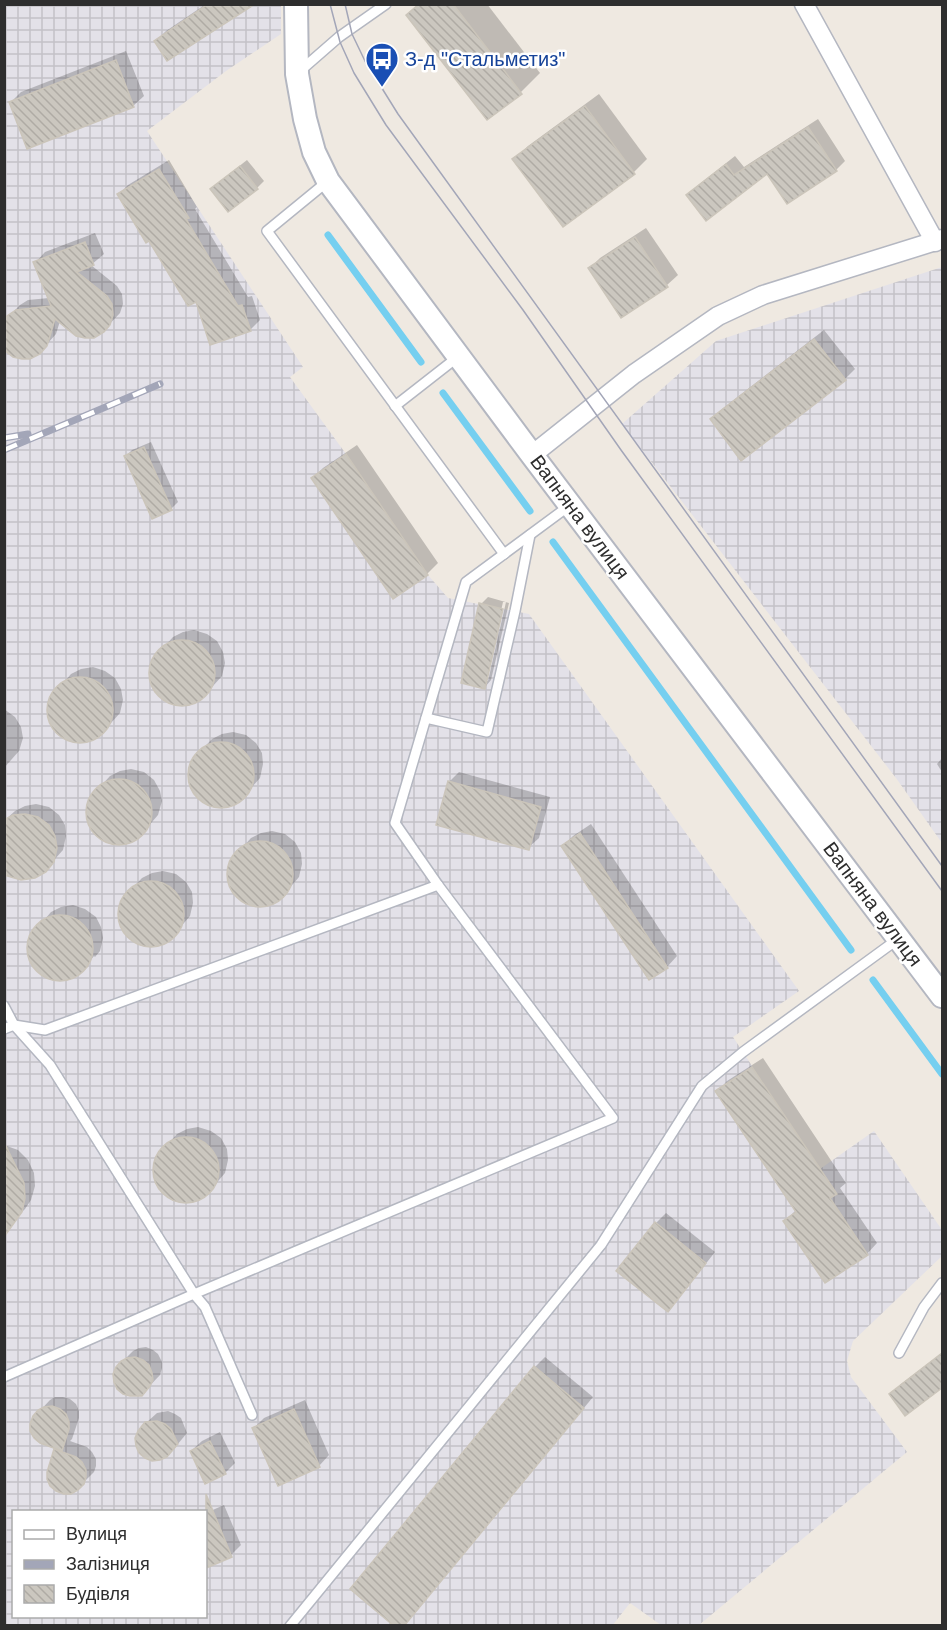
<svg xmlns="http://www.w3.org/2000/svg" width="947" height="1630" font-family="Helvetica,sans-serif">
<defs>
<pattern id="industrial-grid" width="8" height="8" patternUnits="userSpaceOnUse" patternTransform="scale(1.5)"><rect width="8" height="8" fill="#e3e1e8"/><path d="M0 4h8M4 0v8" fill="none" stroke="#c3c1c7"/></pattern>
<pattern id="building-back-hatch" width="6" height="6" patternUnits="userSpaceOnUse" patternTransform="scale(1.5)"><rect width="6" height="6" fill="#cbc7bf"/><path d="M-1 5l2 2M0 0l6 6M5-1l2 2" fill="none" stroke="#afaba4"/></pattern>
</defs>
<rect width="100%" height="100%" fill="#efe9e1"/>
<g fill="url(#industrial-grid)" fill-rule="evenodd">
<path d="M5 5H281V34L226 71 147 131 303 367 290 377 346 454 428 575 448 598 529 614 799 991 733 1037 820 1169 874 1131 942 1230V1256L853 1341 847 1361 851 1377 907 1452 699 1625H661L630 1603 612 1626H5ZM14 1512H206V1616H14Z"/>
<polygon points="942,267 942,843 896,778 622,424 716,341"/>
</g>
<g fill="#0003" fill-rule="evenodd">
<polygon points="206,4 252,4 156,41 166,31"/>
<polygon points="418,4 487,4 540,73 521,92 488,118 408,15"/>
<polygon points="126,51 144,96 133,106 10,103 21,92"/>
<polygon points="599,94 647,159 634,172 514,159 528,146"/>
<polygon points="818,119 845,161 836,170 787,202 768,172 688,195 697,186 735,156 744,167"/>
<polygon points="169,160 197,207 195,209 248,297 252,296 260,320 250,330 197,300 150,239 119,194 128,185"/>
<polygon points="247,160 264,181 257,188 219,182"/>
<polygon points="646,228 678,275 667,285 622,316 590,268 600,258"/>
<polygon points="95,233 104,254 91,265 117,286 122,294 123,304 120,313 103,331 60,321 56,334 39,353 9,316 20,305 28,300 49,298 35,263 45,252"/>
<polygon points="824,330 855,369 845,379 712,419 722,409"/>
<polygon points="151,442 178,502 171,509 126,456 132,450"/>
<polygon points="357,445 438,563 427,574 393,597 313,478 323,468"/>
<path d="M488 597 509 603 491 680 485 687 481 604ZM503 602H506L488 681H485Z"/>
<polygon points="194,630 207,634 217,641 223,652 225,663 222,676 203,697 192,703 179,705 168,701 158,694 152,683 150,671 153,659 173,637 183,632"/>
<polygon points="93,667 105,671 115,678 121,689 123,700 120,713 101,734 91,740 78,742 66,738 56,731 50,720 49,707 52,696 71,674 81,669"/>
<polygon points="4,709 15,717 21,727 23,738 19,751 4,768"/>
<polygon points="233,732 246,735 256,743 262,753 263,764 260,778 242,798 231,804 218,806 207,803 197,795 191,784 189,772 192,760 212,739 222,734"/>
<polygon points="942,758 942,772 937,764"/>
<polygon points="131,769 144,772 154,780 160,791 162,801 158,815 140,836 129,842 116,843 105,840 95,833 89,822 87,809 90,798 110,776 120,771"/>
<polygon points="459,772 550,797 539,838 528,848 449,782"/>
<polygon points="36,804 49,807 59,815 65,825 66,836 63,850 45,870 4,821 15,811 25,806"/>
<polygon points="591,824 677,956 667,967 649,978 563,846 573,836"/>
<polygon points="272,831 285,834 295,842 301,853 302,864 299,877 281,898 270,904 257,905 246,902 236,895 230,884 228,871 231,860 251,838 261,833"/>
<polygon points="163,871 176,874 186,882 192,892 193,903 190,916 172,937 161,944 148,945 137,942 127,934 121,924 119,911 122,899 142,878 152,873"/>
<polygon points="73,905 85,909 96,917 101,927 103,938 100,951 95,957 94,956 81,972 71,978 58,980 46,977 37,969 30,958 29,946 32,934 51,912 61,907"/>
<polygon points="763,1058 846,1183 840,1188 877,1243 867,1254 825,1281 785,1221 796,1210 717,1092 727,1081"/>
<polygon points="198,1127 211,1131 221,1138 227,1149 228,1160 225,1173 207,1194 196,1200 183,1202 172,1198 162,1191 156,1180 154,1167 157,1156 177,1134 187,1129"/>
<polygon points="4,1145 18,1150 28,1160 34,1173 35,1186 31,1200 25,1209 14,1220"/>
<polygon points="666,1213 715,1252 678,1299 656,1223"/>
<polygon points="146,1347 153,1350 158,1354 162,1362 162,1368 160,1375 141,1395 117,1367 133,1351 139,1348"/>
<polygon points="942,1353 942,1386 906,1414 891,1394 901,1384"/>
<polygon points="545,1357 593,1397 410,1618 535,1367"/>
<polygon points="55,1397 63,1397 70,1399 76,1404 79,1411 79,1418 72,1439 70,1441 87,1447 92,1452 96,1459 96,1466 94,1472 77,1489 56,1450 58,1448 34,1417 50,1400"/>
<polygon points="305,1400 329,1455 319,1466 254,1428 264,1418"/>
<polygon points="168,1411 175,1414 181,1418 187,1433 177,1445 146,1423 157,1413"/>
<polygon points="220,1432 235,1463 225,1473 191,1451 202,1441"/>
<polygon points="224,1505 241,1545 231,1555 206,1566 206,1513"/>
</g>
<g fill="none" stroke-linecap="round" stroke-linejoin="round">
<g stroke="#75cff0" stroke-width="7">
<polyline points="328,235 421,362"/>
<polyline points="443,393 530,511"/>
<polyline points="553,542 851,950"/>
<polyline points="873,980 942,1074"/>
</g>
</g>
<g fill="url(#building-back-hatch)" stroke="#cbc5ba" stroke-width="1.5">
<polygon points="208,4 255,4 167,61 154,41"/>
<polygon points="419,4 453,4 522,94 487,120 406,15"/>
<polygon points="116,60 134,107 27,149 9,102"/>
<polygon points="585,106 635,174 563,227 512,159"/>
<polygon points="808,127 837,171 787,204 767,174 706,221 686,195 726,164 734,175"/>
<polygon points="240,166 258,189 228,212 210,189"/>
<polygon points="159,169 189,218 186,219 238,306 242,305 251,331 210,345 196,302 188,306 149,241 146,243 117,194"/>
<polygon points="635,237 668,287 621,318 588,268"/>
<polygon points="85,242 94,265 77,272 107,296 112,304 113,315 110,325 104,332 94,338 85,338 76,336 55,319 47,346 40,354 30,359 22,359 13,357 4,350 4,318 16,310 51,306 33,262"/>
<polygon points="814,339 846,380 741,461 710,419"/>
<polygon points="144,447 172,510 152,519 124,456"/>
<polygon points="346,454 428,575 393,599 311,478"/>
<polygon points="479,603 503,609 485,689 461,683"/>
<circle cx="182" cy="673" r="33"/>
<circle cx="80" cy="710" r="33"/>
<circle cx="221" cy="775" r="33"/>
<circle cx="119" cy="812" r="33"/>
<polygon points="448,781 541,807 529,850 436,825"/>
<polygon points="25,814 38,817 49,825 55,836 57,848 54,862 46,872 35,878 21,880 4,875 4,820 13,815"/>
<polygon points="580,833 668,968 649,980 561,846"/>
<circle cx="260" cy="874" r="33"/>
<circle cx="151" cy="914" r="33"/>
<circle cx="60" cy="948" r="33"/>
<polygon points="752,1067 837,1194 830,1198 868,1255 825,1283 783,1221 796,1212 715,1091"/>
<circle cx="186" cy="1170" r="33"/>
<polygon points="4,1142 24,1183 25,1198 22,1212 4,1237"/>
<polygon points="655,1222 706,1263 668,1312 616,1271"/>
<polygon points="942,1353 942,1388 905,1416 889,1394"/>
<polygon points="135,1357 143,1360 149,1365 152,1373 153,1380 150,1386 142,1396 130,1396 123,1394 117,1389 114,1382 113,1374 116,1367 121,1361 127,1358"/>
<polygon points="534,1366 584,1408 404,1626 394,1626 350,1589"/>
<polygon points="52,1406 60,1409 66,1414 69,1422 69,1429 62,1451 40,1443 34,1438 30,1431 30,1424 33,1416 38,1410 44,1407"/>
<polygon points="294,1409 320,1467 278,1486 252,1428"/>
<polygon points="157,1421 165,1424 171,1429 178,1444 167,1457 160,1460 152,1461 145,1458 139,1453 136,1446 135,1438 138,1431 145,1422"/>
<polygon points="210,1441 226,1474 205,1484 190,1451"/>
<polygon points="54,1449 76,1457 82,1462 86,1470 86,1477 84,1484 78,1490 71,1494 64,1494 56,1491 50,1486 47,1479 47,1472"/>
<polygon points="206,1494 232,1557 206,1568"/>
</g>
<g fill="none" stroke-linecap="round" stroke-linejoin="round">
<g stroke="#b4b7c1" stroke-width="12">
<g id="service">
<polyline points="300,71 339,37 386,4"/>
<polyline points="328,181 267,231 504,554"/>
<polyline points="395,406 459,356"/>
<polyline points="426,718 487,732 515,611 530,535"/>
<polyline points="4,1006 14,1025 50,1065 194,1294 205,1307 252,1415"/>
<polyline points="4,1029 14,1025 45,1030 438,885"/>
<polyline points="899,1353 924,1307 942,1283"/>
<polyline points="4,1377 194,1294 613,1118 438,885 395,823 466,582 569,506"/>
<polyline points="290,1626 601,1245 702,1086 743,1052 898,939"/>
</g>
</g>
<g stroke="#b4b7c1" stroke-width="21">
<g id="minor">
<polyline points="804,4 935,242"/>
<polyline points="532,455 634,374 718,316 763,295 942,239"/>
</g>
</g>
<g stroke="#b4b7c1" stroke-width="26">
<polyline id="tertiary" points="296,4 297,74 305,119 314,152 328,181 532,455 942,996"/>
</g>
<use href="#service" stroke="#fff" stroke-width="9"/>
<use href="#minor" stroke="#fff" stroke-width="18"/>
<use href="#tertiary" stroke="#fff" stroke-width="22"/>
<g stroke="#a3a6b8" stroke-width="1.5">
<polyline points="330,4 340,42 354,73 386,125 523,310 621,450 942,891"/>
<polyline points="345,4 352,34 365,61 398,114 942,866"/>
</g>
<g stroke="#a3a6b8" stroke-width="7">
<g id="rail">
<polyline points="4,438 28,434"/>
<polyline points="4,450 160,384"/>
</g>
</g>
<use href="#rail" stroke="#fff" stroke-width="4.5" stroke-dasharray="14" stroke-linecap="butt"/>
</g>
<defs>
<g id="bus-pin" transform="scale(1.725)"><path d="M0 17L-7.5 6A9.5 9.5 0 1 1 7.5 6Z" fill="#1a4fb4" stroke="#fff"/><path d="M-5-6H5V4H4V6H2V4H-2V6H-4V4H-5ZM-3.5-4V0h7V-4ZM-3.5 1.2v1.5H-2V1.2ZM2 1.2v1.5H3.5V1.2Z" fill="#fff"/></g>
</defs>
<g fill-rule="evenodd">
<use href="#bus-pin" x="382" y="59"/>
</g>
<g text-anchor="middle" stroke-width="5" stroke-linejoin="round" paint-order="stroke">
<g font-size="20" fill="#164399" stroke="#fff" text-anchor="start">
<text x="405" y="66">З-д "Стальметиз"</text>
</g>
<g font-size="20" fill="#2e2e2e" stroke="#fff">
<text transform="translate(580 517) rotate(53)" y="7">Вапняна вулиця</text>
<text transform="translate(873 904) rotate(53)" y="7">Вапняна вулиця</text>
</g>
</g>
<rect width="947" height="1630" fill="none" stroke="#2e2e2e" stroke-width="12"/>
<rect x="12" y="1510" width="195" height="108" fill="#ffffff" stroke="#ababab" stroke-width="1.5"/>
<rect x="24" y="1530" width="30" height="9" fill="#ffffff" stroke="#ababab" stroke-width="1.5"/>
<text x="66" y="1540" font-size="18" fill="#2e2e2e">Вулиця</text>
<rect x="24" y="1560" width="30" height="9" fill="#a3a6b8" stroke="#ababab" stroke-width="1.5"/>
<text x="66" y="1570" font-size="18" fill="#2e2e2e">Залізниця</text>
<rect x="24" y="1585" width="30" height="18" fill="url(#building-back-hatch)" stroke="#ababab" stroke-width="1.5"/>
<text x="66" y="1600" font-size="18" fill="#2e2e2e">Будівля</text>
</svg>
